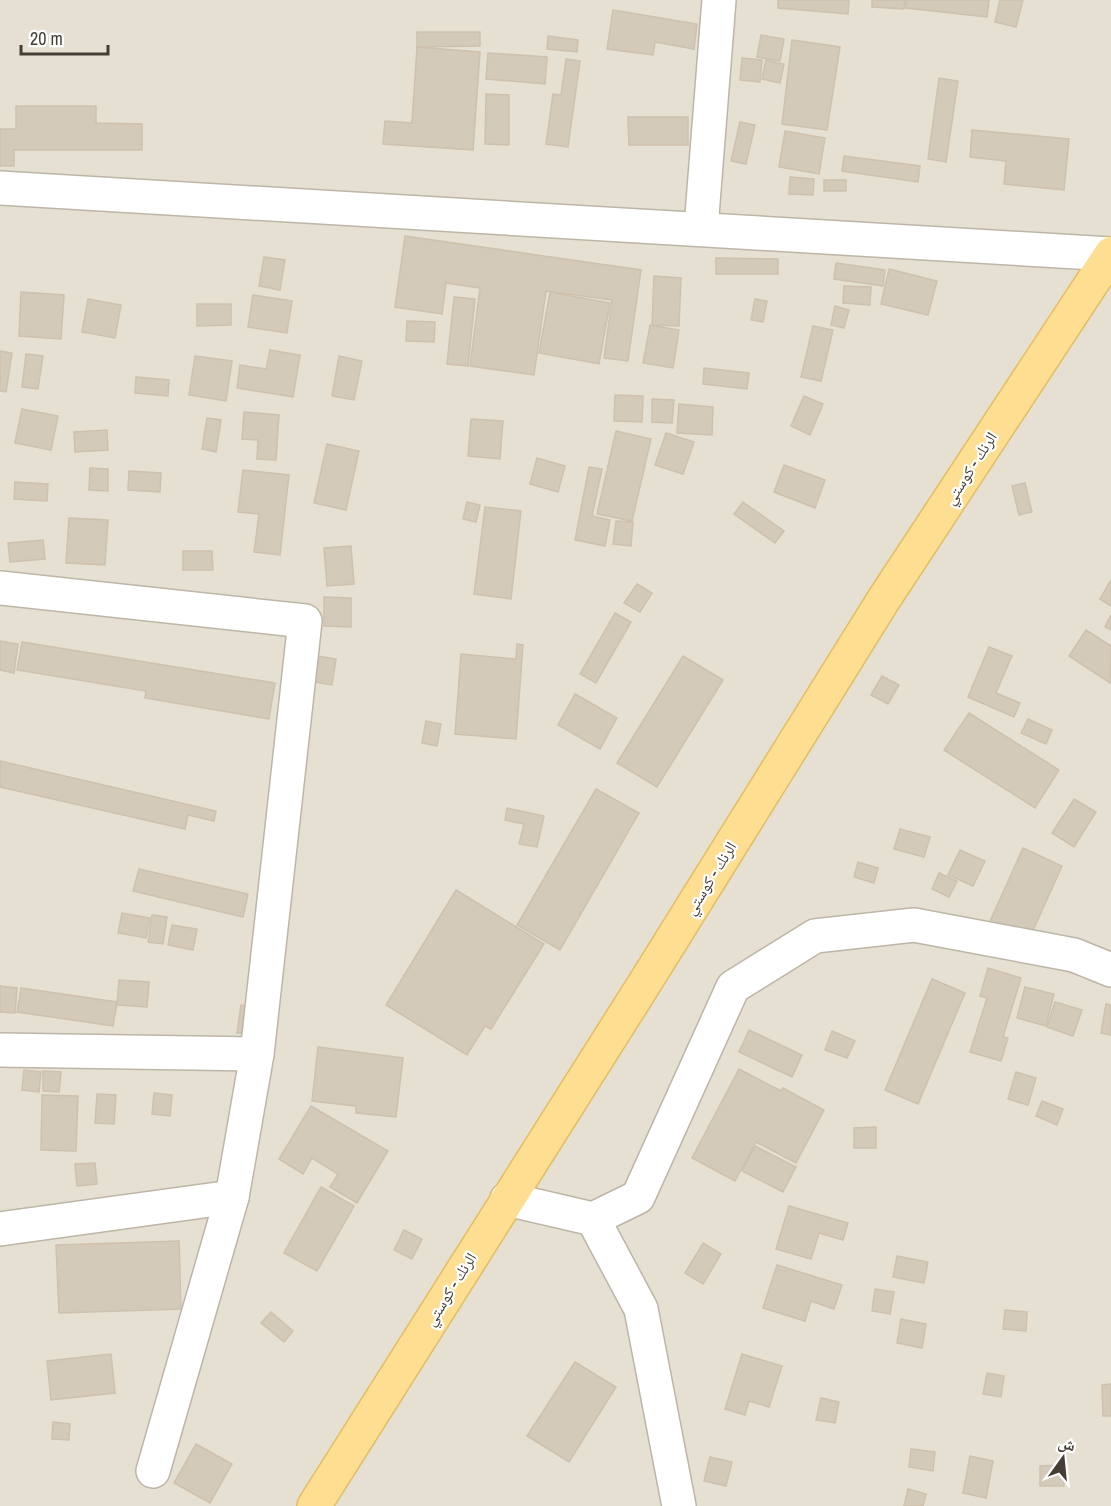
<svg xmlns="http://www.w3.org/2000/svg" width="1111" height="1506" font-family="'Archivo Narrow','Noto Naskh Arabic',sans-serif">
<rect width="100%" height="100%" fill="#f2eee4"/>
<rect fill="#e6e0d2" x="0" y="0" width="1111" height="1506"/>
<g fill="#d4caba" stroke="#cec1ad" stroke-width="1.5">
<polygon points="778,0 849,0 848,14 778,8"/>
<polygon points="872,0 905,0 904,9 872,7"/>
<polygon points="906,0 989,0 987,17 906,8"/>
<polygon points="1000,0 1023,0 1016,27 995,22"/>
<polygon points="613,10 697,24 694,49 655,42 653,55 607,49"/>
<polygon points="417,32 480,32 480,46 417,47"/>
<polygon points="761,35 784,39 780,61 757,57"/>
<polygon points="548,36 578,40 577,52 547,49"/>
<polygon points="792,40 840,47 827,130 782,124"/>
<polygon points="417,47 480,52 473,150 383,144 385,121 412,123"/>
<polygon points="488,53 547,57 545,84 486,79"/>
<polygon points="742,58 762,60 760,82 740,80"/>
<polygon points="566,59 580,61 568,147 546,144 553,94 561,95"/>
<polygon points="766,60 784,64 780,83 762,79"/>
<polygon points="939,78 958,81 946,162 928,159"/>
<polygon points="486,94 509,95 509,145 485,144"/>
<polygon points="16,106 96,106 96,123 142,124 142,150 14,150 14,166 0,166 0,129 16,129"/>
<polygon points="628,117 688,117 688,145 629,145"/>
<polygon points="740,122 755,125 746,164 731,161"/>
<polygon points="972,130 1069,139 1064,190 1004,184 1006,161 970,157"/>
<polygon points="785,131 825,138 819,174 779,167"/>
<polygon points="844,156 920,166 918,182 842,171"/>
<polygon points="790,177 814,179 813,195 789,194"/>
<rect x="824" y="180" width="22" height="11"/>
<polygon points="405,236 641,270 628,361 604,358 612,300 546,291 534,375 470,366 480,288 446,283 442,314 395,307"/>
<polygon points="264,257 285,260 280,290 259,286"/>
<polygon points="716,258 778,259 778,274 716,274"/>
<polygon points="836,263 885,270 883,286 834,279"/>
<polygon points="889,269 937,281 928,315 881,304"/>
<polygon points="654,276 681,278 679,326 652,325"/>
<polygon points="844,286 871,287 870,305 843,303"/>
<polygon points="21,292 64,295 61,339 19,336"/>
<polygon points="550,292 610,303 599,364 539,353"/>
<polygon points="253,295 292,301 287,333 248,327"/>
<polygon points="454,297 475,299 468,366 447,364"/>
<polygon points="88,299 121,305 115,338 82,332"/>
<polygon points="755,299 767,301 763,322 751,320"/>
<polygon points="197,304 231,304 231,325 197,326"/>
<polygon points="835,306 849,310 844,328 831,325"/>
<polygon points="407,321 435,322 434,342 406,341"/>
<polygon points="650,325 679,330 673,368 643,363"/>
<polygon points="813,326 833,330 821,381 801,377"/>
<polygon points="270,350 300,355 293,397 237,388 240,365 266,369"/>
<polygon points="0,351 12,353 6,392 0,391"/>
<polygon points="26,354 43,356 38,389 22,387"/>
<polygon points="195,356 232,361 226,401 189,395"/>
<polygon points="339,356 362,361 354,400 332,396"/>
<polygon points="704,368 749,373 747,389 703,384"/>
<polygon points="136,377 169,380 168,396 135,393"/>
<polygon points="615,395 643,396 642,422 614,421"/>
<polygon points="804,396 823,404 810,435 791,426"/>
<polygon points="652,399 674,400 672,423 652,422"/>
<polygon points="679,404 713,407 712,435 677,433"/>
<polygon points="22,409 58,416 51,450 15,443"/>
<polygon points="244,412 279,415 276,460 257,459 258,440 242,439"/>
<polygon points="207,418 221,420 216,452 202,449"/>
<polygon points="471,419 503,421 500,459 468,456"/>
<polygon points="107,430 108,450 75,452 74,432"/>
<polygon points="616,431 651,439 632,521 597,514"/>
<polygon points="666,433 694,442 683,474 655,465"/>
<polygon points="327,444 359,451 346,510 314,503"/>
<polygon points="537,458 565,466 558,492 530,484"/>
<polygon points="784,465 825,480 815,508 774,492"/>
<polygon points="589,467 602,469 592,516 610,520 605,546 575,540"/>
<polygon points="90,468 108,469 108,491 89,490"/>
<polygon points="243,470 289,475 280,555 254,552 259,514 238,512"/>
<polygon points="129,471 161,473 160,492 128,490"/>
<polygon points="15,482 48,484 47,501 14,499"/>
<polygon points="1025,483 1032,512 1019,515 1012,486"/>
<polygon points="467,502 480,505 476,522 463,519"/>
<polygon points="743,502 784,531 775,543 734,514"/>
<polygon points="485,507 521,511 511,599 474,594"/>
<polygon points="69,518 108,520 105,565 66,563"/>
<polygon points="616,521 633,522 631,546 613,544"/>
<polygon points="43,540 45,559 10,562 8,543"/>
<polygon points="351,546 354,584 327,586 324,548"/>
<polygon points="183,551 212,551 213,570 183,570"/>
<polygon points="1111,580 1111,606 1100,599"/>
<polygon points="637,584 652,593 640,612 624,603"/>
<polygon points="324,597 351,598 351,627 324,626"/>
<polygon points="615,613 631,622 596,683 580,674"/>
<polygon points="1111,615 1111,630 1105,627"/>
<polygon points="1086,630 1111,646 1110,683 1069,656"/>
<polygon points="0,641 18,644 14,673 0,670"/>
<polygon points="22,642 275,683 269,719 145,698 146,691 17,670"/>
<polygon points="517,644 523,645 516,739 455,734 461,654 516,659"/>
<polygon points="989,647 1012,656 996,693 1020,703 1014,717 968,697"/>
<polygon points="318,656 336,659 332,685 314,682"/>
<polygon points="683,656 723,680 657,787 617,763"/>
<polygon points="882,676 899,685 888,704 871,695"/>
<polygon points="575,694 617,718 600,749 558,725"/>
<polygon points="969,713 1059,770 1035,808 944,750"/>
<polygon points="1028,719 1052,730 1046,744 1021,733"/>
<polygon points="426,721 441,724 437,746 422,743"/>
<polygon points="0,761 216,811 214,821 188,815 185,829 0,787"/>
<polygon points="596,789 639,813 560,950 517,925"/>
<polygon points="1074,799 1096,812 1074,847 1052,833"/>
<polygon points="507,808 544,816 537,847 519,844 524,824 505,820"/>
<polygon points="900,829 930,837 924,857 894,849"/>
<polygon points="1023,848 1062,866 1026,946 987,928"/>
<polygon points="960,850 985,861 973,886 948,875"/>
<polygon points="858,862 878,868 874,883 854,877"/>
<polygon points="139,869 248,894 243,917 133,891"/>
<polygon points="939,873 957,881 949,897 932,889"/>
<polygon points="456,890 544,944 491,1029 485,1026 467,1055 386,1005"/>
<polygon points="122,913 150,918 146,938 118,933"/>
<polygon points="152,915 167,917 163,944 148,942"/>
<polygon points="172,925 197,929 193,950 168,945"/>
<polygon points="988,968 1021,978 1003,1037 1008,1038 1001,1061 970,1052 987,998 980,996"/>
<polygon points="932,979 965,993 918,1104 885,1090"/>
<polygon points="119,980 149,982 147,1007 117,1005"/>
<polygon points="0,986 17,988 15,1013 0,1012"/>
<polygon points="1025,987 1054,994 1046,1026 1017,1018"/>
<polygon points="21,988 117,1002 113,1026 17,1012"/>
<polygon points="1055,1002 1082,1010 1073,1036 1047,1027"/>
<polygon points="1106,1004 1111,1005 1111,1035 1101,1033"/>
<polygon points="241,1005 254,1007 249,1034 237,1033"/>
<polygon points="749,1030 802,1055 792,1077 739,1052"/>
<polygon points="832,1031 855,1041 847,1058 825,1050"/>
<polygon points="318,1047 403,1058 396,1117 356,1113 356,1106 312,1101"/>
<polygon points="739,1069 781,1091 783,1088 824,1110 796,1163 756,1142 735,1181 692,1158"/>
<polygon points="24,1070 41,1072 39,1092 22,1090"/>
<polygon points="43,1071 61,1072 59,1092 43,1091"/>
<polygon points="1016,1072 1036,1078 1028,1105 1008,1099"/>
<polygon points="154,1093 172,1095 170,1116 152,1114"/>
<polygon points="97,1094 116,1095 114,1124 95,1123"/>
<polygon points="42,1095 78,1096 76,1151 41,1150"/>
<polygon points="1042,1101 1063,1109 1057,1125 1036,1116"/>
<polygon points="311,1106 388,1151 357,1203 330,1187 338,1174 312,1158 303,1174 279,1159"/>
<polygon points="876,1127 876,1148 854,1148 854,1128"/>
<polygon points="755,1146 796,1167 783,1192 742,1171"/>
<polygon points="95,1163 97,1184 77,1186 75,1164"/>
<polygon points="321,1187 354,1206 317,1271 284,1253"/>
<polygon points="789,1206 848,1223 843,1240 819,1233 811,1259 776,1249"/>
<polygon points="404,1230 422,1239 412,1259 394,1250"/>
<polygon points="179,1241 181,1309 59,1313 56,1245"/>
<polygon points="703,1243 721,1254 703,1284 685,1273"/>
<polygon points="897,1256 928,1262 924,1283 893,1277"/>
<polygon points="777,1265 842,1285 834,1309 811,1301 805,1321 763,1308"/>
<polygon points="875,1289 894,1292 890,1314 872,1311"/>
<polygon points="1005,1310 1027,1312 1026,1331 1003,1329"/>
<polygon points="271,1312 293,1331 284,1342 261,1323"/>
<polygon points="901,1319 926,1324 922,1348 897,1343"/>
<polygon points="111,1354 115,1393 51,1400 47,1361"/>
<polygon points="742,1354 782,1366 769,1407 749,1401 745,1415 725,1409"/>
<polygon points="575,1362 616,1387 569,1462 527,1436"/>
<polygon points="987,1373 1004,1376 1001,1397 983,1394"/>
<polygon points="1111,1384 1111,1416 1103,1416 1102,1385"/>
<polygon points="821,1398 839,1402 835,1423 816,1420"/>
<polygon points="53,1422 70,1424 69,1440 52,1439"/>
<polygon points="196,1444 232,1464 210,1503 174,1483"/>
<polygon points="911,1449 935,1452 933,1471 909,1467"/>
<polygon points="970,1456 993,1461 986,1498 963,1493"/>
<polygon points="710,1457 732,1462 726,1486 704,1481"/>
<polygon points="1063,1465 1064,1486 1040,1486 1040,1466"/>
<polygon points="908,1489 926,1494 923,1506 904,1506"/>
</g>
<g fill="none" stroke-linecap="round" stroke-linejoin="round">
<g stroke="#bdb6a7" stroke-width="36">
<g id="minor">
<polyline points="701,228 719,0"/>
<polyline points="0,588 305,621 257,1054 232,1197 153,1471"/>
<polyline points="0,1050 257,1054"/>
<polyline points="593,1219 641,1309 679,1506"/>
<polyline points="0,1229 232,1197"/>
</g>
</g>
<g stroke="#bdb6a7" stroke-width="36">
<g id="tertiary">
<polyline points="0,188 1111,254"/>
<polyline points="507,1199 593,1219 638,1197 733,987 815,936 914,925 1074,955 1111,970"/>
</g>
</g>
<g stroke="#e3bd61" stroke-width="36">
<polyline id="primary" points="314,1506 646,981 884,599 1111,254"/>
</g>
<use href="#minor" stroke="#fff" stroke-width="33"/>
<use href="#tertiary" stroke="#fff" stroke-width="33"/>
<use href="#primary" stroke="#fedf91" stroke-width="33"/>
</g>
<g text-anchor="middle" stroke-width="4.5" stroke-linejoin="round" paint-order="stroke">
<g font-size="16" fill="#443e34" stroke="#fff">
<text transform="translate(970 468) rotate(-57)" y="6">الرنك - كوستي</text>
<text transform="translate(710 878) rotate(-58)" y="6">الرنك - كوستي</text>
<text transform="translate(450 1289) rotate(-58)" y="6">الرنك - كوستي</text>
</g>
</g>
<g transform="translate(1063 1458) rotate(15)" stroke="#ffffff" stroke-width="4.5" paint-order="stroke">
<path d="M0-4.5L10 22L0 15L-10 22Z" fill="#443e34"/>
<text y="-9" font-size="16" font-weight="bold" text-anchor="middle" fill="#443e34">ش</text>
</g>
<path d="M21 45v9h87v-9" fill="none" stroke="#443e34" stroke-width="3"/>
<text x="30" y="45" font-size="18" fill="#443e34" stroke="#ffffff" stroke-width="4.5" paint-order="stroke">20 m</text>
</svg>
